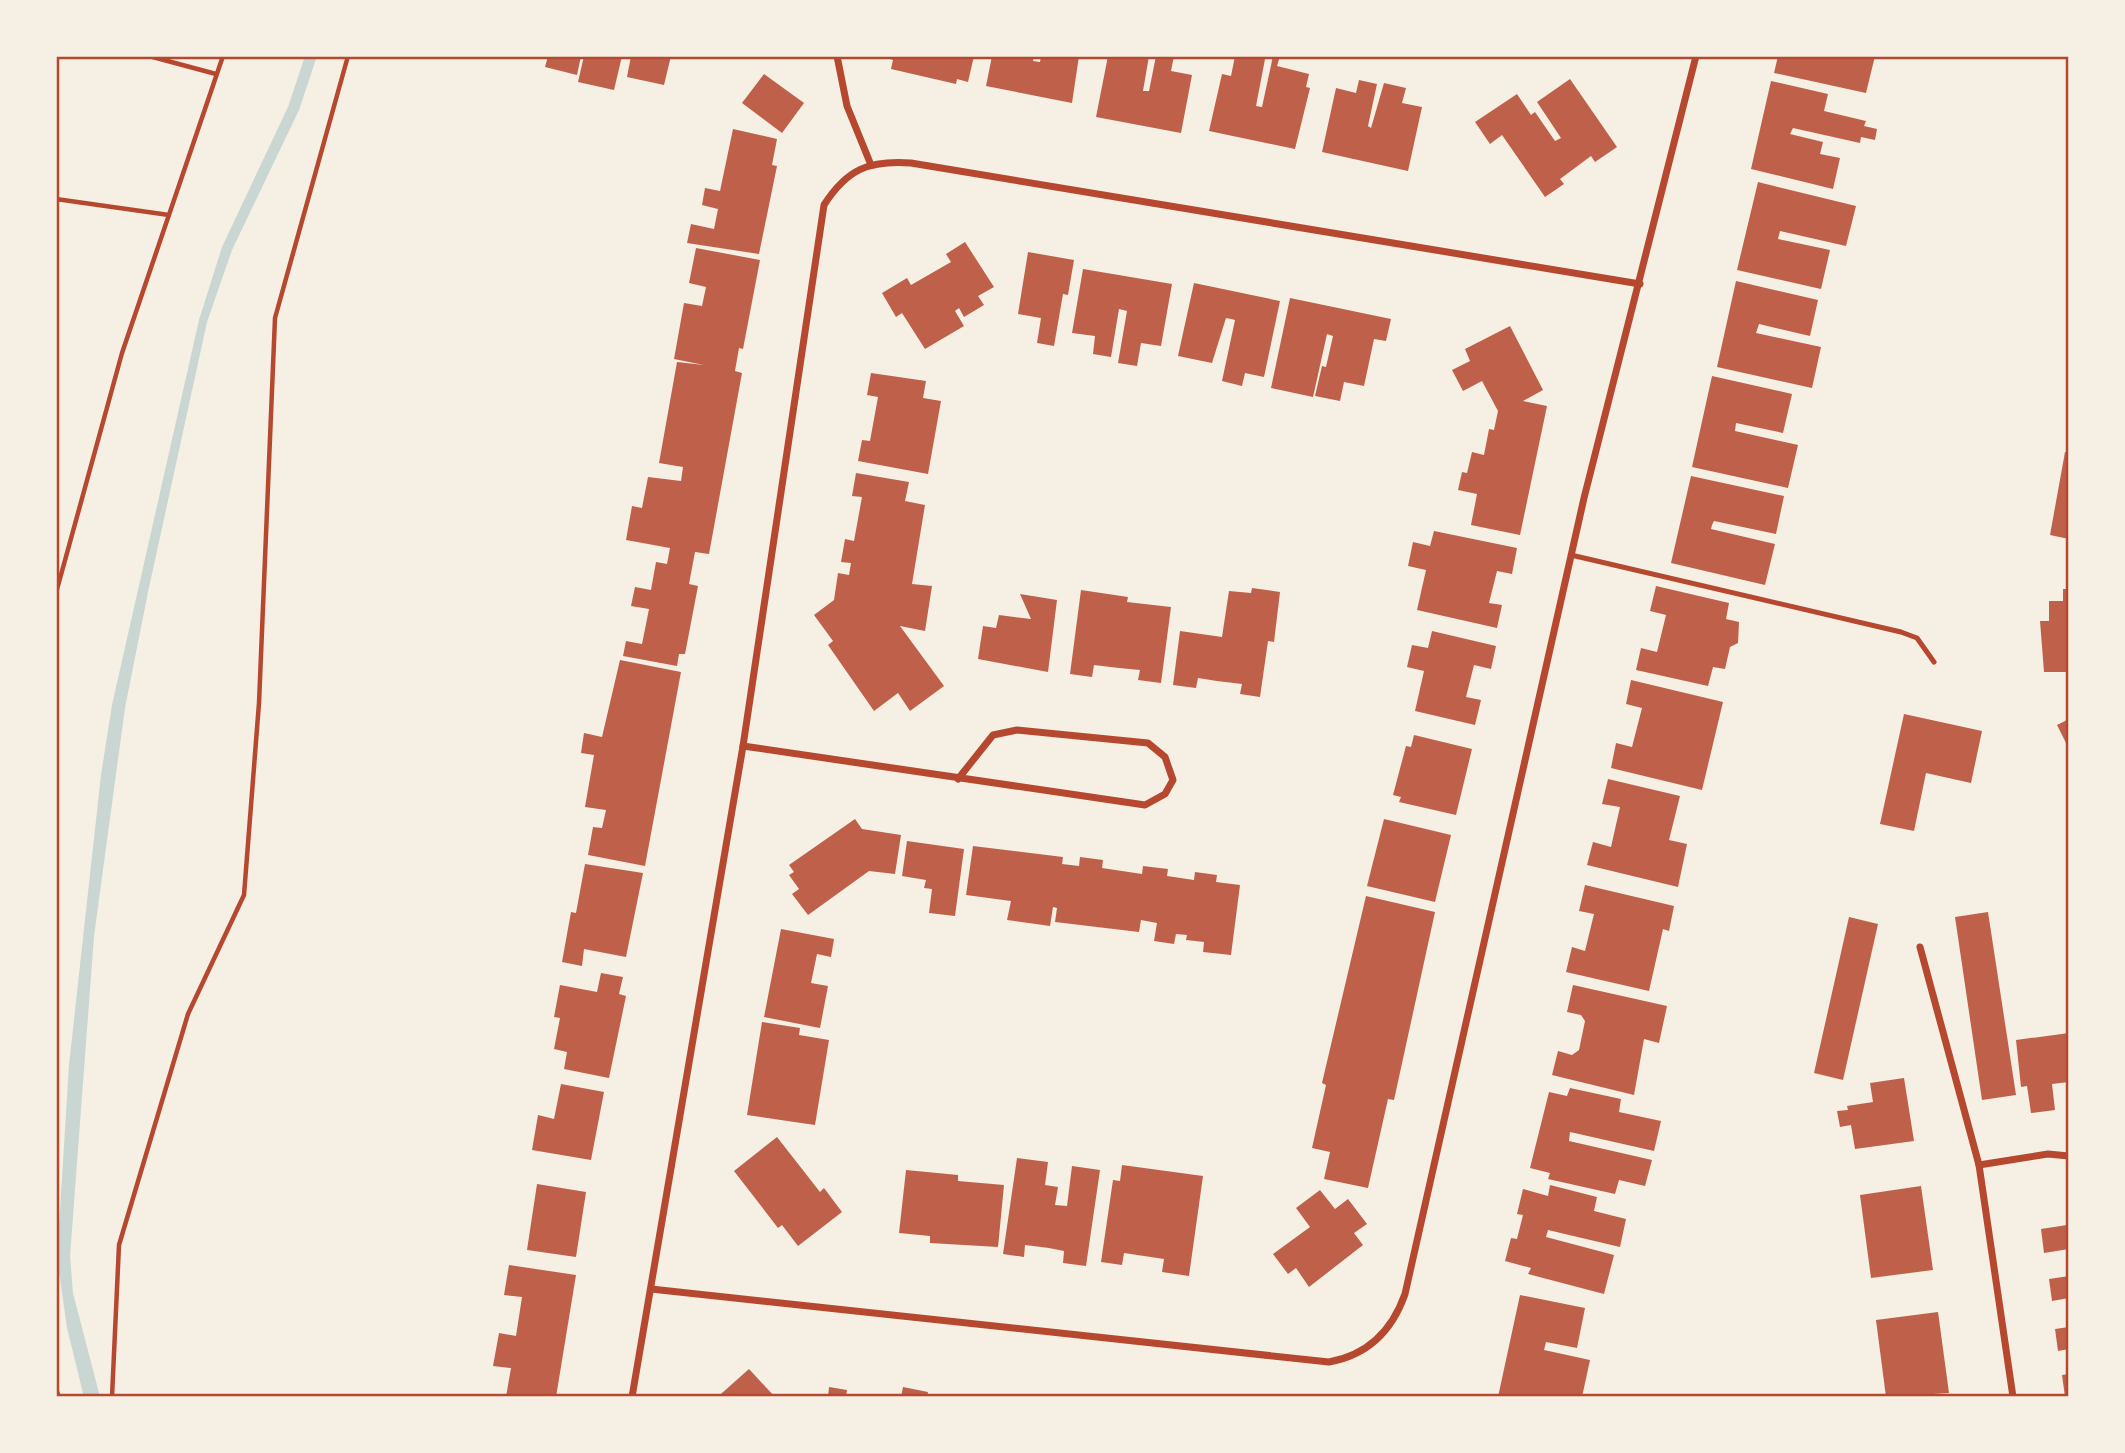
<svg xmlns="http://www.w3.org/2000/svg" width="2125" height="1453" font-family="Roboto,sans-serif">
<rect width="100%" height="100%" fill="#f6efe4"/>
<polygon fill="#c9d6d2" points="305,56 317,56 299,110 232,250 207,322 148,592 125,708 94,936 70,1256 73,1293 100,1397 84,1397 67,1328 57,1258 69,1065 101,775 112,705 199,320 222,247 288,107"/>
<g fill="#bf614a">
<polygon points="548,56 581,56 577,75 545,67"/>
<polygon points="584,56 622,56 614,90 578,82"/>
<polygon points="631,56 671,56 664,85 627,77"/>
<polygon points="881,56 974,56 968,82 957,79 956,84 891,69 893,60"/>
<polygon points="992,56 1034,56 1033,61 1040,62 1041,56 1079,56 1072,103 986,86"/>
<polygon points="1108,56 1149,56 1143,91 1149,91 1156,56 1174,56 1171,71 1192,75 1181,133 1096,117"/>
<polygon points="1235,56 1265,59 1256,106 1262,107 1273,56 1280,56 1277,66 1309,74 1306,87 1310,88 1295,149 1209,131 1222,74 1231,76"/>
<polygon points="1778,56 1875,56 1866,93 1774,73"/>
<polygon points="764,74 804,103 782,133 742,103"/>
<polygon points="1570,79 1617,147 1595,162 1591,156 1560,179 1564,184 1545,197 1502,135 1490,144 1475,122 1517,94 1531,115 1535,112 1555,141 1561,138 1537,102"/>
<polygon points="1359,80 1377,84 1368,126 1371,128 1384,83 1406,88 1402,103 1422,107 1408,171 1322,152 1336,88 1356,93"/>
<polygon points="1771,81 1828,94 1824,111 1866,121 1864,126 1877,129 1875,140 1861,137 1860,143 1793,128 1790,134 1823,142 1820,154 1840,158 1833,189 1751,169"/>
<polygon points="733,129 777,139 772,165 777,166 759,254 687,243 691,224 714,229 718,209 702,205 705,188 720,191"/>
<polygon points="1758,182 1856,206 1846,246 1780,231 1778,239 1830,250 1821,289 1737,270"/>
<polygon points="965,242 994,287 978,296 984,305 964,317 959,308 955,311 964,326 925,349 902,313 896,317 882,293 907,278 911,285 951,262 946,254"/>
<polygon points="696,248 760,260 743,349 739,348 735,371 742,373 709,554 695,552 689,584 698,586 685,654 679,654 677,666 623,656 626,641 642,644 649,609 631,606 635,587 651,590 656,562 667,564 670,548 626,540 632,506 642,508 648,477 681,481 683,467 659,463 677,362 704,365 674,359 684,303 702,306 706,287 689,283"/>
<polygon points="1028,252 1074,260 1068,295 1063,294 1054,346 1037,343 1041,318 1018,314"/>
<polygon points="1083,269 1172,284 1161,346 1141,343 1137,366 1118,363 1127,311 1119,309 1111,357 1093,354 1095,336 1072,333"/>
<polygon points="1736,281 1818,300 1810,336 1759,324 1756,333 1821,347 1812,388 1717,367"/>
<polygon points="1194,283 1280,301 1264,377 1245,373 1242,386 1222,381 1235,320 1231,319 1226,318 1212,363 1178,356"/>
<polygon points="1290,298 1391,319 1386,341 1374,339 1364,386 1344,382 1340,401 1315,396 1322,366 1326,367 1333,336 1327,334 1313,397 1271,388"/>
<polygon points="1510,326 1543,390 1523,401 1547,406 1520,535 1471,525 1477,494 1458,490 1462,472 1467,473 1472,452 1484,455 1489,429 1494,430 1498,411 1482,381 1463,391 1452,370 1470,361 1465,349"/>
<polygon points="871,373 926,381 923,398 941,401 928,474 858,461 862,440 870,441 878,397 867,395"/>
<polygon points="1712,376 1792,394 1783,433 1736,423 1735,431 1798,445 1788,488 1692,467"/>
<polygon points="2065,452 2069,453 2069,539 2050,535"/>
<polygon points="856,473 909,482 905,501 925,505 912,584 932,586 925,631 900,626 944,686 910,711 898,693 874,711 828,645 833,641 814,615 834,600 838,573 849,575 851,563 841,562 845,539 854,541 862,497 852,496"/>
<polygon points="1691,476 1784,496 1776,534 1714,521 1712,525 1711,529 1775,544 1765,585 1671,563"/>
<polygon points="1434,531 1517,548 1512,574 1497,571 1489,603 1502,605 1497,628 1417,610 1426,570 1408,566 1413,542 1430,546"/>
<polygon points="1656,586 1729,603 1726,619 1739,622 1738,643 1730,647 1725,669 1713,667 1708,686 1636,670 1641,648 1657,652 1666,615 1650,611"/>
<polygon points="1252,588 1280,592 1274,642 1268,641 1260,697 1240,694 1242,684 1217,681 1198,678 1196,688 1173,685 1180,631 1222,637 1229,591 1251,593"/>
<polygon points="2063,589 2069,589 2069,672 2044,672 2040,621 2049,621 2049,601 2063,601"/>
<polygon points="1081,590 1128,597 1127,602 1171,607 1161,683 1138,680 1140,670 1119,668 1094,665 1092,677 1070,674"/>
<polygon points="1020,594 1057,600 1048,672 978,659 983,626 996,628 999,615 1031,619"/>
<polygon points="1432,631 1496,646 1491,669 1474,665 1466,697 1481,700 1475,725 1415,711 1424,671 1407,667 1412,645 1428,648"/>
<polygon points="620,660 681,672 645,866 588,855 593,827 602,828 606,810 585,807 594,755 581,753 584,733 602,737"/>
<polygon points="1631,680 1723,702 1702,790 1611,768 1616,743 1632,747 1642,708 1626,704"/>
<polygon points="1904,714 1982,731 1971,783 1926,773 1914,831 1880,824"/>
<polygon points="2069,719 2069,749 2057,725"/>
<polygon points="1414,735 1472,749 1456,815 1399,802 1401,797 1393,795 1406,746 1411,747"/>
<polygon points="1608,779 1680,796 1669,840 1687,844 1678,887 1587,865 1593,842 1611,847 1620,807 1602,804"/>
<polygon points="855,819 862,829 901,835 895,874 869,871 808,915 792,894 799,889 789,875 794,872 789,865"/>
<polygon points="1384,819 1451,835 1435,902 1367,886"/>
<polygon points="907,841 964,849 955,916 929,913 932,889 924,888 926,880 902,876"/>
<polygon points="973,846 1063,857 1062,864 1079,866 1080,857 1103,860 1102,868 1142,874 1143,866 1168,869 1167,876 1194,880 1195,872 1217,875 1216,882 1240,885 1231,955 1203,952 1204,942 1186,940 1187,935 1176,934 1174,944 1154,941 1157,923 1141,920 1139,932 1055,922 1057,908 1053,907 1050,926 1007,920 1011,901 966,895"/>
<polygon points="585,864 643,873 626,957 584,949 582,966 562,962 571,912 576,913"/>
<polygon points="1585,885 1674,906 1669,931 1663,929 1649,991 1566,972 1572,947 1585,951 1594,914 1579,911"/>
<polygon points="1366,896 1435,912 1394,1100 1388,1099 1368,1188 1324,1179 1330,1152 1312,1148 1326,1085 1322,1083"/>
<polygon points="1988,912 2016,1095 1982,1100 1955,917"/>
<polygon points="1849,917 1878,924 1843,1080 1814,1073"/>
<polygon points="781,929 834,939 831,957 817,954 811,983 828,986 820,1028 764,1017"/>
<polygon points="601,973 623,977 619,994 626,996 609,1078 564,1069 567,1052 554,1049 560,1018 554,1017 560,985 597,992"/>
<polygon points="1573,985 1667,1006 1659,1043 1644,1039 1634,1095 1552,1075 1558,1051 1572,1055 1579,1050 1585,1021 1581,1015 1567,1012"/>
<polygon points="762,1022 800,1028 799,1035 829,1040 815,1125 747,1115"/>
<polygon points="2069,1033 2069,1082 2052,1084 2055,1110 2031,1113 2027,1086 2021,1087 2016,1040"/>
<polygon points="1904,1078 1914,1141 1855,1149 1851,1125 1840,1127 1837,1111 1848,1110 1847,1106 1873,1102 1870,1083"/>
<polygon points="561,1084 604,1092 591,1160 532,1150 538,1115 554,1119"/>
<polygon points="1570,1088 1621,1099 1619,1112 1661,1121 1654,1151 1570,1132 1569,1141 1652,1160 1645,1186 1619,1180 1615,1194 1548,1179 1550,1173 1530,1168 1549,1092 1567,1096"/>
<polygon points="777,1137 820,1192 824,1188 842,1212 798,1246 782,1225 778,1228 734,1171"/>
<polygon points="1017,1158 1048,1162 1045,1185 1058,1187 1055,1205 1067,1206 1072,1166 1100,1170 1086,1266 1063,1263 1064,1251 1049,1248 1025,1245 1024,1257 1003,1254"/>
<polygon points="1122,1165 1203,1176 1189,1276 1162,1272 1164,1259 1124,1253 1122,1265 1101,1262 1113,1180 1120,1181"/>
<polygon points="906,1170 958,1175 958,1181 1004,1185 998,1247 930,1243 930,1236 899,1233"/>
<polygon points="537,1184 586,1192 576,1257 527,1250"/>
<polygon points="1550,1185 1597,1197 1594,1211 1626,1219 1620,1247 1548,1230 1546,1237 1614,1255 1604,1294 1528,1274 1531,1268 1505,1261 1511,1238 1517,1239 1523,1215 1517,1214 1523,1189 1548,1196"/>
<polygon points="1921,1186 1933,1270 1871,1278 1860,1195"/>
<polygon points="1320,1190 1335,1209 1348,1199 1367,1224 1354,1233 1363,1245 1309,1287 1296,1268 1288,1274 1273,1254 1310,1227 1296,1208"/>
<polygon points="2066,1217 2069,1217 2069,1249 2044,1253 2041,1229 2067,1225"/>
<polygon points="509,1265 576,1275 556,1397 506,1397 511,1368 493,1366 499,1333 516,1336 522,1297 504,1295"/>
<polygon points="2069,1276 2069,1298 2052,1301 2049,1279"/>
<polygon points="1520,1295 1585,1308 1577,1348 1546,1342 1544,1350 1590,1360 1582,1397 1498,1397"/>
<polygon points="1938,1312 1949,1393 1886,1397 1876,1320"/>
<polygon points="2069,1327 2069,1349 2058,1351 2055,1329"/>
<polygon points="749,1369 775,1397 718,1397 722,1393"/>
<polygon points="2069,1374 2069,1397 2065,1397 2062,1375"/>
<polygon points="829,1387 847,1390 846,1397 828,1397"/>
<polygon points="903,1387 928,1392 927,1397 901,1397"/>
</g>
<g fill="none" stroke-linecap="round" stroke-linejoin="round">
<g stroke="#b5482f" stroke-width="4.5">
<polyline points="149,56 216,74"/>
<polyline points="56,199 169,215"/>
<polyline points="56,593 122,353 223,56"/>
<polyline points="56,1389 59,1397"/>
<polyline points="112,1397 119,1245 188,1014 244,895 259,703 275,318 348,56"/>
</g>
<polyline stroke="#b5482f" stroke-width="5" points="1571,555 1901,632 1917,638 1934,662"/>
<g stroke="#b5482f" stroke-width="7">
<polyline points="837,56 847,106 871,165"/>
<polyline points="743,746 1145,805 1165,794 1173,780 1165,757 1148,743 1017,730 993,735 958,779"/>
<polyline points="1920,947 1979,1165 2013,1397"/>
<polyline points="1979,1165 2048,1154 2069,1156"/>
<path d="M651 1289 1329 1362C1368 1355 1392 1331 1405 1294L1584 498 1696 56"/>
<path d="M632 1397 743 746 824 205C847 169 869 160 911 163L1640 284"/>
</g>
</g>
<rect width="2125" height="1453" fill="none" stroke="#f6efe4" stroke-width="116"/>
<rect x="58" y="58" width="2009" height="1337" fill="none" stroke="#b5482f" stroke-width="2.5"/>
</svg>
